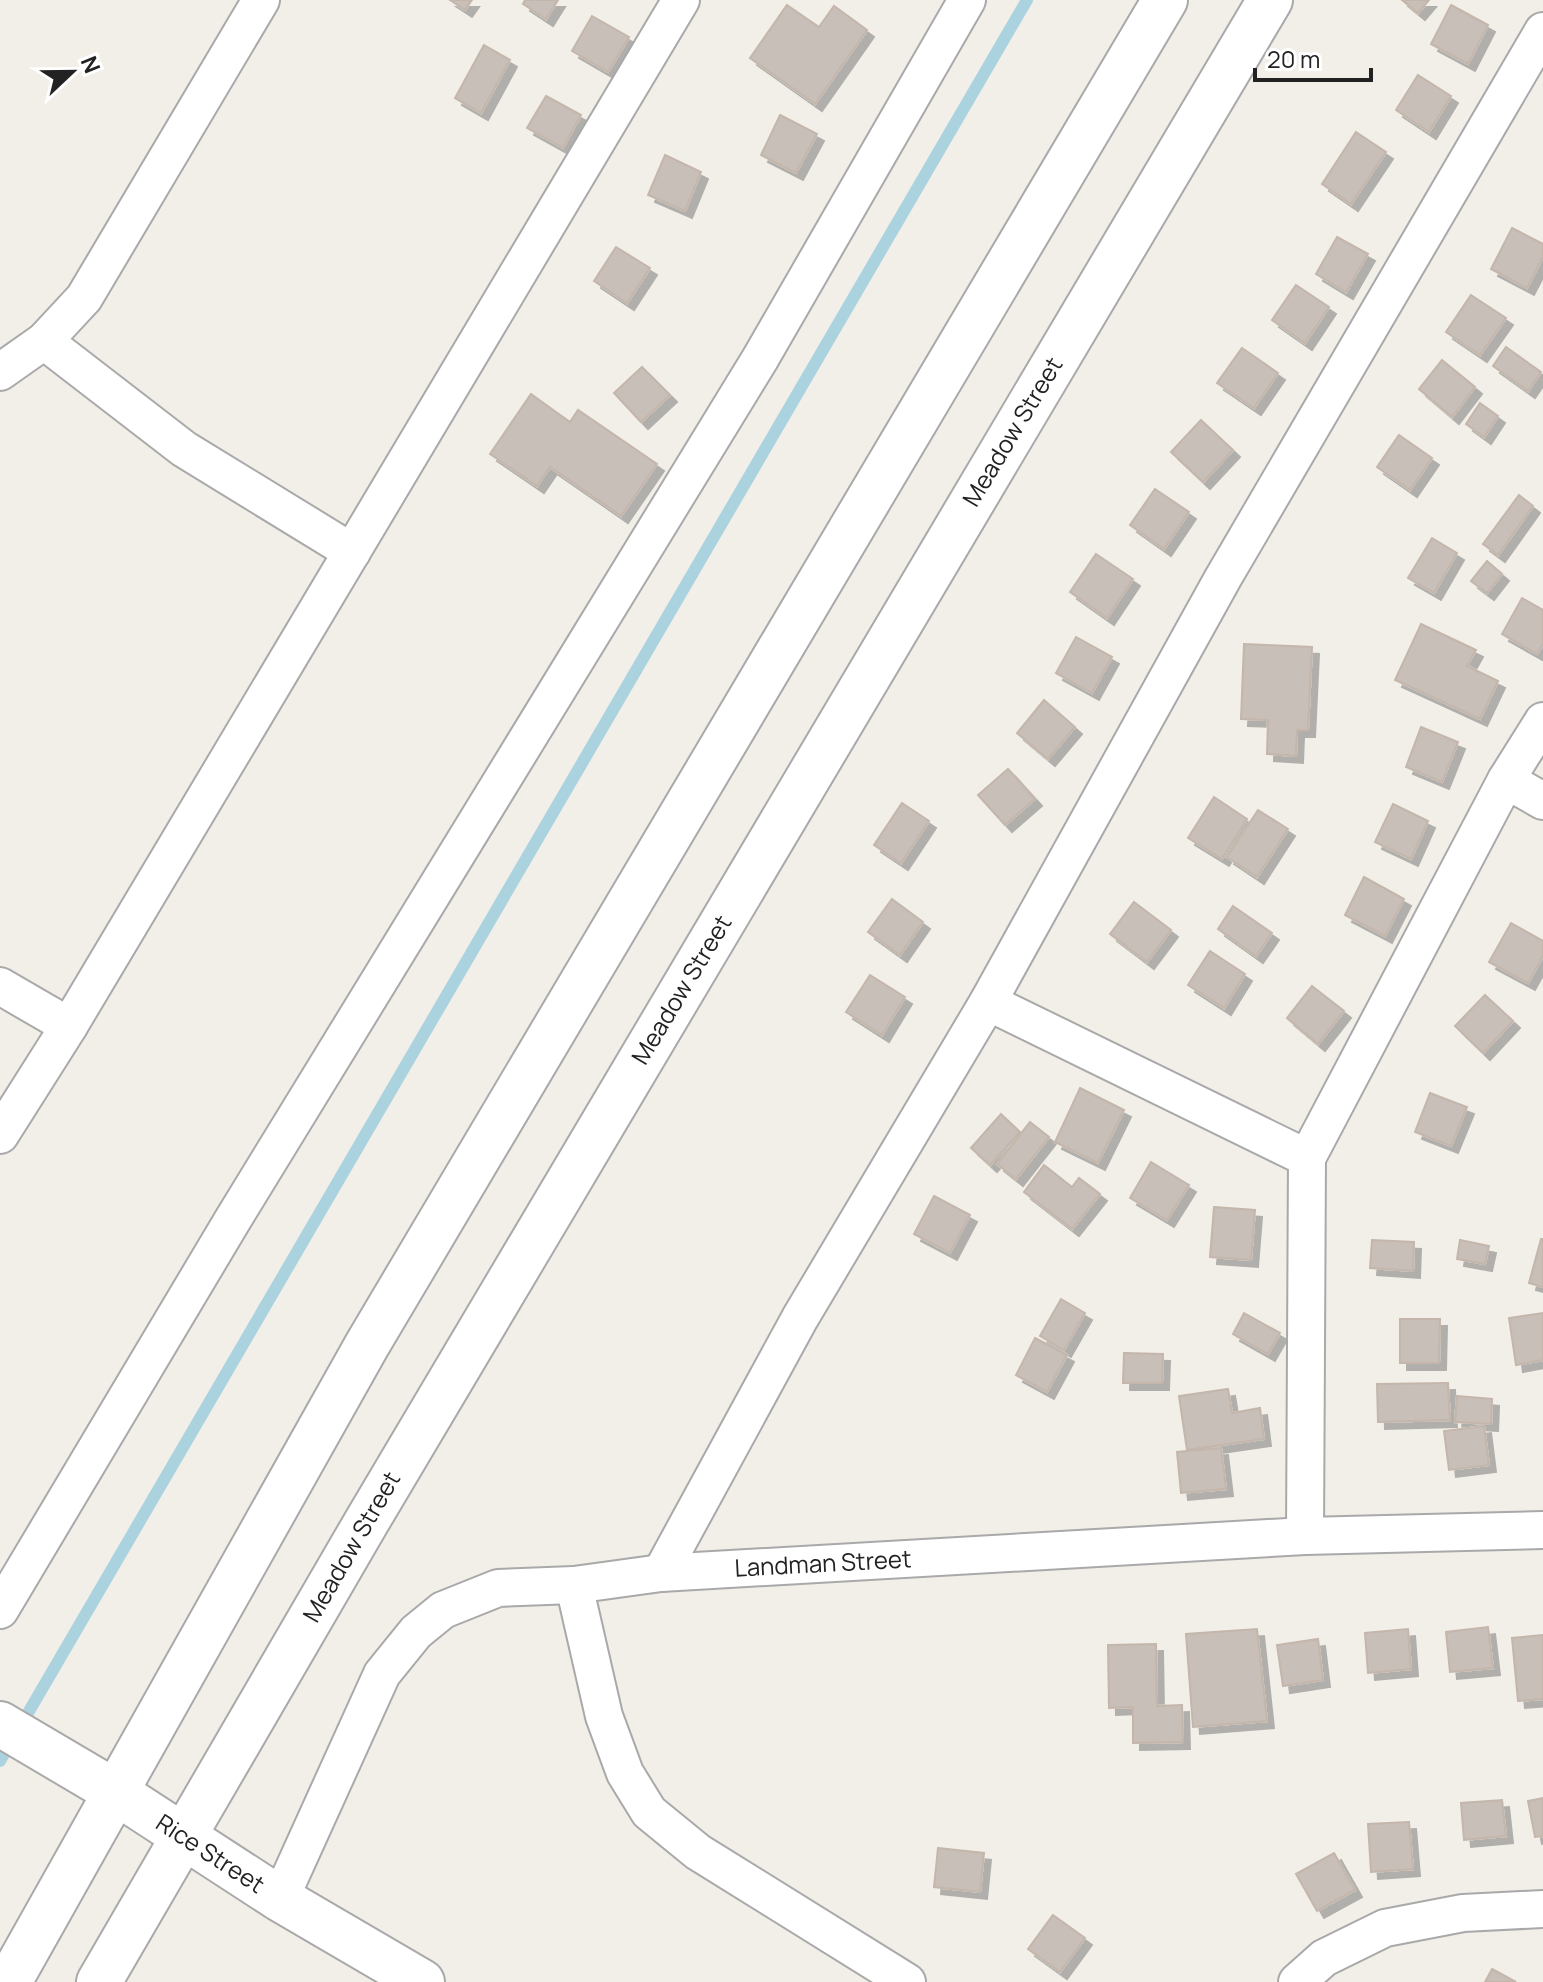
<svg xmlns="http://www.w3.org/2000/svg" width="1543" height="1982" font-family="Manrope,sans-serif">
<defs>
<filter id="shadow"><feDropShadow dx="7" dy="7" stdDeviation="0" flood-color="#0004"/></filter>
</defs>
<rect width="100%" height="100%" fill="#f2efe9"/>
<g fill="none" stroke-linecap="round" stroke-linejoin="round">
<polyline stroke="#aad3df" stroke-width="12" points="0,1761 1027,0"/>
</g>
<g fill="#c7bfb8" stroke="#c4b6ab" stroke-width="2" filter="url(#shadow)">
<polygon points="450,0 472,0 465,10"/>
<polygon points="525,0 558,0 546,19 523,4"/>
<polygon points="1402,0 1429,0 1418,13"/>
<polygon points="787,5 819,27 834,6 867,30 815,104 750,58"/>
<polygon points="1451,5 1488,25 1468,64 1431,44"/>
<polygon points="592,16 629,37 608,72 572,51"/>
<polygon points="484,45 510,60 481,113 455,98"/>
<polygon points="1418,75 1451,96 1429,132 1396,110"/>
<polygon points="546,96 581,115 563,148 527,128"/>
<polygon points="780,115 817,134 796,173 761,155"/>
<polygon points="1356,132 1386,152 1351,204 1322,184"/>
<polygon points="665,155 701,172 685,211 648,195"/>
<polygon points="1512,228 1543,244 1543,257 1527,288 1491,269"/>
<polygon points="1337,237 1368,254 1346,292 1316,274"/>
<polygon points="616,247 650,268 627,303 594,281"/>
<polygon points="1296,285 1329,307 1305,343 1272,320"/>
<polygon points="1471,295 1506,318 1480,355 1446,332"/>
<polygon points="1506,347 1541,372 1528,391 1493,366"/>
<polygon points="1242,348 1278,373 1254,408 1217,383"/>
<polygon points="1442,360 1475,387 1452,417 1419,389"/>
<polygon points="642,367 670,395 641,422 614,393"/>
<polygon points="531,394 570,422 578,410 657,464 621,516 550,467 537,486 490,454"/>
<polygon points="1480,403 1498,416 1484,437 1466,424"/>
<polygon points="1201,420 1233,450 1203,482 1171,452"/>
<polygon points="1399,435 1432,458 1410,490 1377,467"/>
<polygon points="1155,489 1189,512 1164,549 1130,525"/>
<polygon points="1519,495 1533,506 1498,555 1483,544"/>
<polygon points="1432,538 1457,553 1434,593 1408,578"/>
<polygon points="1096,554 1133,579 1107,618 1070,592"/>
<polygon points="1487,561 1502,574 1487,593 1471,581"/>
<polygon points="1522,598 1543,610 1543,644 1537,654 1502,634"/>
<polygon points="1421,624 1476,650 1467,666 1498,681 1480,719 1395,680"/>
<polygon points="1076,637 1112,657 1092,693 1056,673"/>
<polygon points="1244,644 1312,647 1308,730 1297,730 1296,756 1267,754 1268,720 1241,719"/>
<polygon points="1044,700 1075,727 1048,759 1017,733"/>
<polygon points="1421,727 1458,742 1442,782 1406,767"/>
<polygon points="1008,769 1035,799 1005,825 978,795"/>
<polygon points="1214,797 1247,819 1222,859 1188,838"/>
<polygon points="902,803 929,821 901,863 874,845"/>
<polygon points="1393,804 1428,821 1411,859 1375,842"/>
<polygon points="1258,810 1288,829 1257,877 1227,857"/>
<polygon points="1364,877 1404,899 1385,936 1345,915"/>
<polygon points="892,899 923,922 900,955 868,932"/>
<polygon points="1134,902 1171,930 1147,962 1110,934"/>
<polygon points="1233,906 1272,933 1256,956 1218,929"/>
<polygon points="1511,923 1543,941 1543,956 1528,983 1489,962"/>
<polygon points="1210,951 1245,974 1224,1008 1188,985"/>
<polygon points="870,975 905,997 882,1035 846,1012"/>
<polygon points="1312,986 1344,1011 1318,1044 1287,1018"/>
<polygon points="1485,995 1513,1021 1483,1053 1455,1026"/>
<polygon points="1080,1088 1124,1110 1098,1163 1055,1142"/>
<polygon points="1430,1093 1467,1107 1451,1146 1415,1132"/>
<polygon points="1001,1114 1020,1132 990,1165 971,1148"/>
<polygon points="1030,1122 1049,1137 1016,1179 997,1164"/>
<polygon points="1151,1162 1189,1185 1167,1220 1130,1198"/>
<polygon points="1044,1165 1072,1187 1079,1178 1100,1194 1072,1229 1024,1192"/>
<polygon points="934,1196 970,1215 950,1253 914,1234"/>
<polygon points="1214,1207 1255,1210 1251,1260 1210,1257"/>
<polygon points="1541,1239 1543,1239 1543,1287 1529,1283"/>
<polygon points="1372,1240 1414,1242 1413,1271 1370,1268"/>
<polygon points="1460,1240 1489,1246 1485,1264 1457,1259"/>
<polygon points="1061,1299 1085,1313 1064,1350 1040,1336"/>
<polygon points="1244,1313 1280,1333 1268,1354 1233,1334"/>
<polygon points="1543,1313 1543,1360 1516,1365 1509,1318"/>
<polygon points="1400,1319 1440,1319 1439,1363 1400,1363"/>
<polygon points="1035,1338 1067,1355 1047,1392 1016,1375"/>
<polygon points="1124,1353 1163,1354 1162,1383 1123,1383"/>
<polygon points="1448,1383 1450,1420 1378,1422 1377,1384"/>
<polygon points="1228,1389 1232,1413 1260,1408 1264,1439 1187,1450 1179,1396"/>
<polygon points="1457,1396 1492,1399 1491,1424 1455,1422"/>
<polygon points="1484,1426 1489,1465 1449,1470 1444,1431"/>
<polygon points="1221,1448 1226,1489 1181,1493 1177,1452"/>
<polygon points="1488,1627 1493,1668 1450,1672 1446,1632"/>
<polygon points="1257,1629 1267,1721 1193,1727 1186,1634"/>
<polygon points="1408,1629 1411,1669 1368,1673 1365,1633"/>
<polygon points="1543,1635 1543,1699 1518,1701 1512,1638"/>
<polygon points="1318,1639 1323,1680 1283,1686 1277,1645"/>
<polygon points="1156,1644 1157,1706 1182,1705 1183,1742 1133,1743 1133,1707 1109,1708 1108,1645"/>
<polygon points="1543,1798 1543,1836 1535,1837 1528,1801"/>
<polygon points="1502,1800 1506,1836 1464,1840 1461,1803"/>
<polygon points="1409,1822 1413,1869 1371,1872 1368,1824"/>
<polygon points="938,1848 984,1853 980,1892 934,1887"/>
<polygon points="1334,1853 1355,1890 1317,1911 1296,1874"/>
<polygon points="1053,1915 1085,1938 1060,1972 1028,1949"/>
<polygon points="1492,1969 1516,1982 1485,1982"/>
</g>
<g fill="none" stroke-linecap="round" stroke-linejoin="round">
<g stroke="#a9a9a9" stroke-width="40">
<g id="minor">
<polyline points="44,341 184,449 352,552"/>
<polyline points="0,372 44,341 84,298 261,0"/>
<polyline points="1506,780 1543,801"/>
<polyline points="0,986 69,1026"/>
<polyline points="988,1002 1307,1158"/>
<polyline points="0,1135 69,1026 681,0"/>
<polyline points="1305,1536 1307,1158 1506,780 1543,721"/>
<polyline points="661,1573 800,1318 988,1002 1223,578 1543,31"/>
<polyline points="574,1585 604,1716 625,1773 649,1812 698,1852 907,1982"/>
<polyline points="0,1610 232,1221 760,359 967,0"/>
<polyline points="280,1899 382,1674 416,1632 443,1610 498,1588 574,1585 661,1573 1305,1536 1543,1530"/>
<polyline points="1297,1982 1324,1958 1385,1928 1463,1913 1543,1909"/>
</g>
</g>
<g stroke="#a9a9a9" stroke-width="48">
<g id="tertiary">
<polyline points="0,1724 117,1793 280,1899 422,1982"/>
<polyline points="9,1982 367,1345 1165,0"/>
<polyline points="99,1982 367,1521 1270,0"/>
</g>
</g>
<use href="#minor" stroke="#fff" stroke-width="36"/>
<use href="#tertiary" stroke="#fff" stroke-width="44"/>
</g>
<g text-anchor="middle" stroke-width="7" stroke-linejoin="round" paint-order="stroke">
<g font-size="24" fill="#222" stroke="#fff">
<text transform="translate(1013 432) rotate(-59)" y="8">Meadow Street</text>
<text transform="translate(682 990) rotate(-59)" y="8">Meadow Street</text>
<text transform="translate(352 1547) rotate(-60)" y="8">Meadow Street</text>
<text transform="translate(823 1564) rotate(-3)" y="8">Landman Street</text>
<text transform="translate(210 1854) rotate(33)" y="8">Rice Street</text>
</g>
</g>
<g transform="translate(72 72) rotate(68)" stroke="#ffffff" stroke-width="6" paint-order="stroke">
<path d="M0-6L14 30L0 20L-14 30Z" fill="#222222"/>
<text y="-12" font-size="22" font-weight="bold" text-anchor="middle" fill="#222222">N</text>
</g>
<path d="M1255 68v12h116v-12" fill="none" stroke="#222222" stroke-width="4"/>
<text x="1267" y="68" font-size="24" fill="#222222" stroke="#ffffff" stroke-width="6" paint-order="stroke">20 m</text>
</svg>
